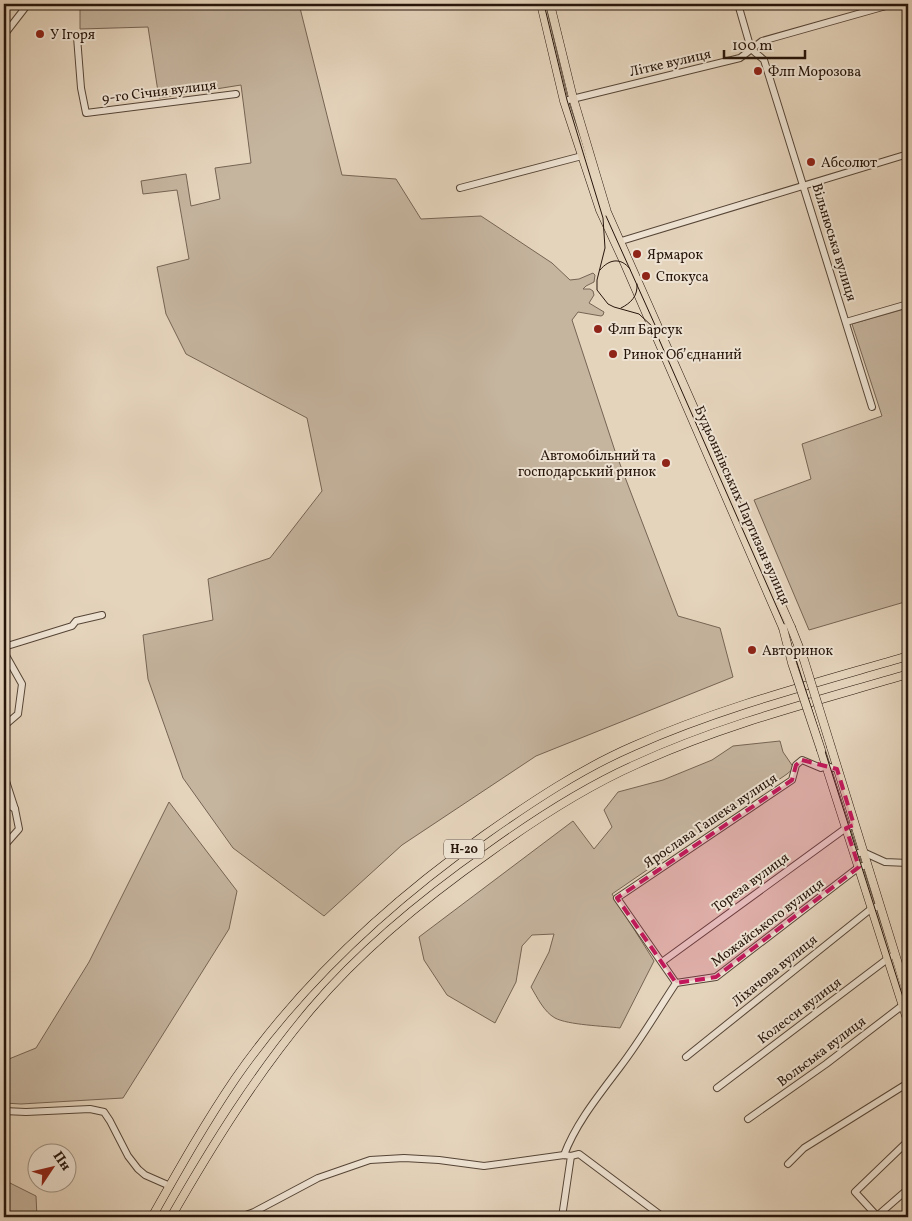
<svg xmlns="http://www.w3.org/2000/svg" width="912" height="1221" font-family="Vollkorn,serif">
<rect width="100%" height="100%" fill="#e5d4bc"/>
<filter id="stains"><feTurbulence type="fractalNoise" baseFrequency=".004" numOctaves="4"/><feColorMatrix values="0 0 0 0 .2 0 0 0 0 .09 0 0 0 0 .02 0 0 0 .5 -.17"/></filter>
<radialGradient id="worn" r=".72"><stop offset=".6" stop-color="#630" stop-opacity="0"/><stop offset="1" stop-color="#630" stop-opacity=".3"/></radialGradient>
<g fill="#c5b49e" stroke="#766454">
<polygon points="80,4 299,4 342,175 396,179 421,219 481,216 552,263 570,280 579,279 593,273 595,275 594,282 586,286 583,289 590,289 593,291 594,295 589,303 604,312 603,315 601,316 578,312 572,320 615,451 678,616 720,628 733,677 536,756 402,845 324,916 233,848 183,778 148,679 143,635 213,620 208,579 270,558 322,491 307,418 186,354 166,314 157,267 189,259 177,190 143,194 141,181 186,174 191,206 220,199 215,168 251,163 241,85 159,98 148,27 80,29"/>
<polygon points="908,308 908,601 809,630 754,500 811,479 802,444 882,416 852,324"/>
<path d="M780 741 783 752 794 768 787 774 612 894 654 961 620 1028C604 1026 568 1025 555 1018 544 1012 537 997 531 987L549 952 554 934 532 935 522 946 516 982 495 1023 447 995 424 960 419 937 573 821 594 849 612 827 604 810 618 792 663 780 712 760 733 746Z"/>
<polygon points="169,802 237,891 229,929 123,1098 21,1104 4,1103 4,1061 36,1048 89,962"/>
<polygon points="4,1180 36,1196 37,1217 4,1217"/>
</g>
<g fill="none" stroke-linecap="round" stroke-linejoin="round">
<g stroke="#564537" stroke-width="8">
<g id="minor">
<polyline points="738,4 751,49 764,60 872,407"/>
<polyline points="4,35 28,4"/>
<polyline points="77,37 81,88 86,113 236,94"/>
<polyline points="564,101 740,58 762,41 893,4"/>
<polyline points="460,188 582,156"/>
<polyline points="618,242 908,154"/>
<polyline points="846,322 908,304"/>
<polyline points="4,647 72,626 76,621 102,615"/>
<polyline points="4,652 22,684 18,714 4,726"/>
<polyline points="4,775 15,809 19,829 4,846"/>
<polyline points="4,802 15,809"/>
<polyline points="855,854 863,852 885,862 908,863"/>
<polyline points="662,962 846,828 854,825"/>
<polyline points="676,983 716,977 859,867 867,865"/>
<polyline points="686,1057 872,908 880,906"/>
<polyline points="717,1088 890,957"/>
<polyline points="4,1111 26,1112 90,1109 104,1112 110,1121 128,1156 138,1169 145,1175 170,1186"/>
<polyline points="748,1119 826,1064 903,1005 908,1003"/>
<polyline points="908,1141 855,1192 877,1216 908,1189"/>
<path d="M564 1155C576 1123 599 1095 620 1067 640 1041 658 1010 676 983L617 898 792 780 796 765 802 760 821 768 827 766 837 769"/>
<polyline points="571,1156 579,1154 663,1217"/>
<polyline points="788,1164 804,1148 908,1083"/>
<polyline points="240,1217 254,1212 318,1178 370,1160 404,1158 439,1160 484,1166 564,1155 571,1156 562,1217"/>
</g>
</g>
<g stroke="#27150b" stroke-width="9">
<g id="major">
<polyline points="541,4 564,101 600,210 624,262 783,628"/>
<polyline points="550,4 573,98 607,212 791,627"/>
<polyline points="831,747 908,996"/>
<polyline points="821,750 908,1022"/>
<path d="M152 1217C178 1171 205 1123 235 1079 303 981 390 902 486 834 533 801 581 769 634 746 722 707 816 683 908 656"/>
<path d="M171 1217C213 1144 257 1073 312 1008 363 948 426 897 490 852 537 818 585 787 637 764 724 724 817 701 908 674"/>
</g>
</g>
<use href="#minor" stroke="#eee3d3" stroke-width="6"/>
<use href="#major" stroke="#e5d4bc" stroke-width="8"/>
<g stroke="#27150b" stroke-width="1">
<polyline points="544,4 567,100 603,218 605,248 597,280 597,290 608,304 614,307 639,314 654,328 786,628 908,1013"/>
<polyline points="606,216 655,325"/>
<path d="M600 270C609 259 621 257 630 269"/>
<path d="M621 308C631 303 638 296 637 284"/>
</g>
<g stroke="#27150b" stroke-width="9" stroke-linecap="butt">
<g id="major-bridge">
<polyline points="791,627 804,660 831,747"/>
<polyline points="783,628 792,663 821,750"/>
</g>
</g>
<use href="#major-bridge" stroke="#e5d4bc" stroke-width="8"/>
</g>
<path fill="#c2185b" fill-opacity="0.2" stroke="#c2185b" stroke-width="4" stroke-dasharray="10 6" stroke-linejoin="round" d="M802 760 837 769 854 825 846 828 859 867 716 977 676 983 617 898 792 780 796 765Z"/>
<g fill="#8f2418" stroke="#eee3d3" stroke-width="2">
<circle cx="40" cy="34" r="5"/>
<circle cx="758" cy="71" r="5"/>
<circle cx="811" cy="162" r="5"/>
<circle cx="637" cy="254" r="5"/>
<circle cx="646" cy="276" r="5"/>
<circle cx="598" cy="329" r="5"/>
<circle cx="613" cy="354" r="5"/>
<circle cx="666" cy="463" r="5"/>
<circle cx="752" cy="650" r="5"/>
</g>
<g text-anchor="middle" stroke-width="4" stroke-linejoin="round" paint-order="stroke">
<rect fill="#eee3d3" stroke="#635347" stroke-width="1" x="444" y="839.5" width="40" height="19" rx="4"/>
<g font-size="12" font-weight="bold" fill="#27150b">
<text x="464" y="853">Н-20</text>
</g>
<g font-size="14" fill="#27150b" stroke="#eee3d3" text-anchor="start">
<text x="50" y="39">У Ігоря</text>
<text x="768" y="76">Флп Морозова</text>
<text x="821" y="167">Абсолют</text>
<text x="647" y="259">Ярмарок</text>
<text x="656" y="281">Спокуса</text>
<text x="608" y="334">Флп Барсук</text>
<text x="623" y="359">Ринок Обʼєднаний</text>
<text x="656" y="460" text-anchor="end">Автомобільний та<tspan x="656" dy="16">господарський ринок</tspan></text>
<text x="762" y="655">Авторинок</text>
</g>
<g font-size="14" fill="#27150b" stroke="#eee3d3">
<text transform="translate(670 62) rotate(-13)" y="5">Літке вулиця</text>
<text transform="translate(159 91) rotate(-7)" y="5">9-го Січня вулиця</text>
<text transform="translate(835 242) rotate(73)" y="5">Вільнюська вулиця</text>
<text transform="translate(743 505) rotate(66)" y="5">Будьоннівських Партизан вулиця</text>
<text transform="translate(710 820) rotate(-34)" y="5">Ярослава Гашека вулиця</text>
<text transform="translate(750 882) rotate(-36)" y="5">Тореза вулиця</text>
<text transform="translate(767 922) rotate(-37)" y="5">Можайського вулиця</text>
<text transform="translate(774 970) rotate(-39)" y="5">Ліхачова вулиця</text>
<text transform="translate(799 1010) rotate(-37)" y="5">Колесси вулиця</text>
<text transform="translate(821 1051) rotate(-37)" y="5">Вольська вулиця</text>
</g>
</g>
<rect width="912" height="1221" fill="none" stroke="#e5d4bc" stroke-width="20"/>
<rect x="5" y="5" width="902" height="1211" fill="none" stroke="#27150b" stroke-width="2.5"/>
<rect x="10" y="10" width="892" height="1201" fill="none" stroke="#27150b"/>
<g transform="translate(52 1168) rotate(55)"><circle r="24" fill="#eee3d3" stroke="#9e9183"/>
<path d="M0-4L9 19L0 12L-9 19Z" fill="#8f2418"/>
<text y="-8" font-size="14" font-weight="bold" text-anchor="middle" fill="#27150b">Пн</text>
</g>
<path d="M724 50v8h81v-8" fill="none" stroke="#27150b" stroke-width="2.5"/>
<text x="732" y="50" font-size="15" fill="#27150b" stroke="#eee3d3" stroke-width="4" paint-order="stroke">100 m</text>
<rect width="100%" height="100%" filter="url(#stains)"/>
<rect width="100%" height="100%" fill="url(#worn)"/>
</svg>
